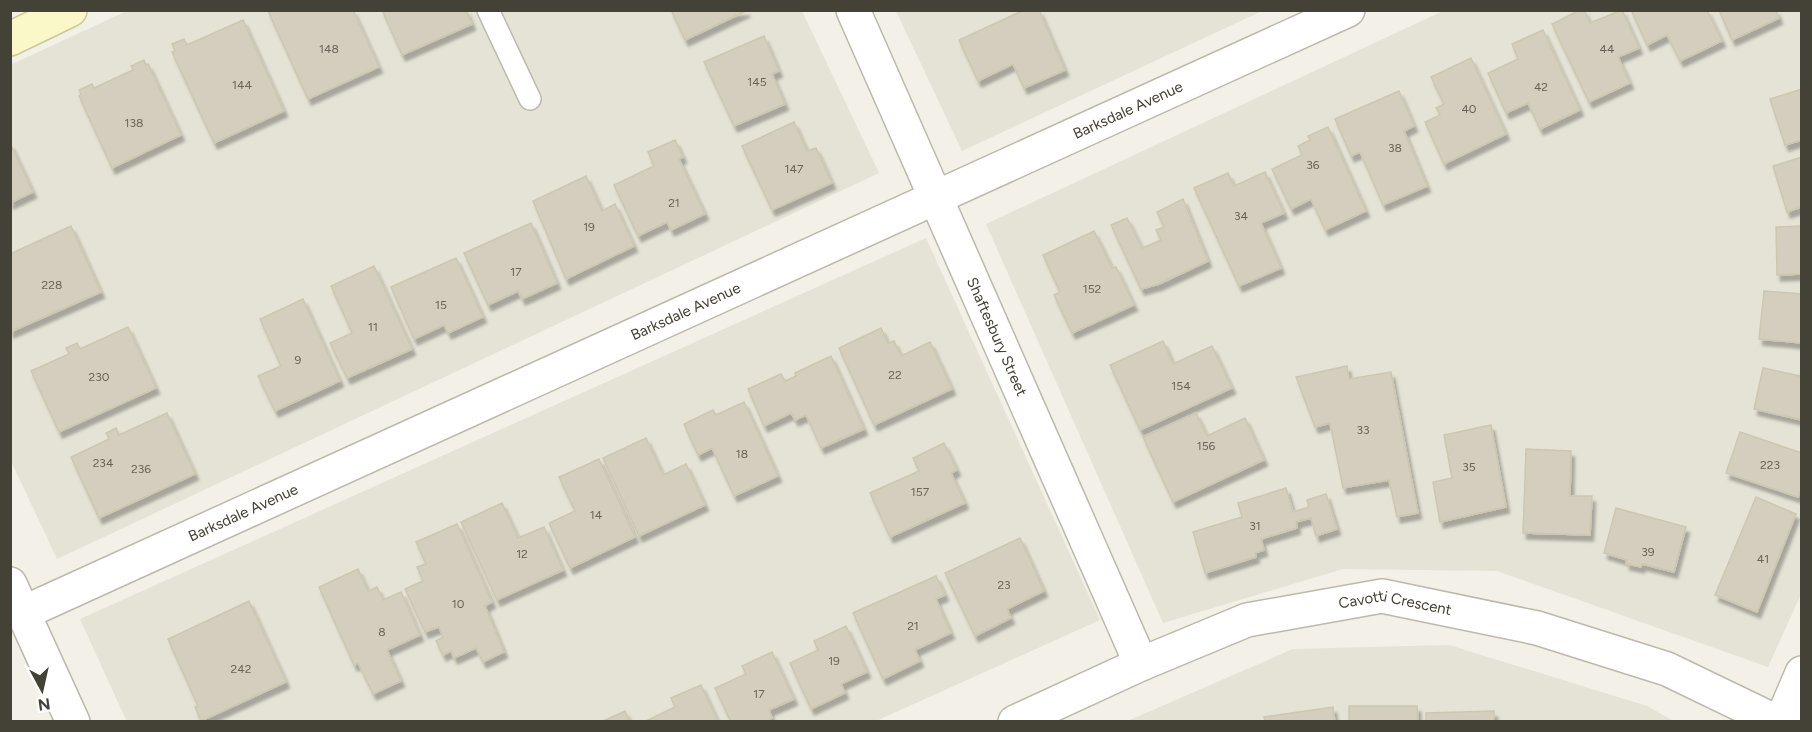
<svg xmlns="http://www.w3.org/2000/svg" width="1812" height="732" font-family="Figtree,sans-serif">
<defs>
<filter id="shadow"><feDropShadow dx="3.5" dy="6" stdDeviation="1.5" flood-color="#0004"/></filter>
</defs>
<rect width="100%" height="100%" fill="#f2f0e7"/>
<g fill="#e5e3d5">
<polygon points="127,11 802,11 879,173 57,559 11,461 10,65"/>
<polygon points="896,11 1262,11 962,151"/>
<polygon points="1443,11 1801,11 1802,592 1768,667 1497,571 1343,569 1163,623 986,224"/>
<polygon points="926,238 1100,620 876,721 127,722 80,619"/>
<polygon points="1449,645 1647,706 1674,721 1125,722 1293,649"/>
</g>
<g fill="#d3cebd" stroke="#cdc7b1" stroke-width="1.5" filter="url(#shadow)">
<polygon points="353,10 379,67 308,99 268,11"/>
<polygon points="382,10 466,10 472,24 402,55"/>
<polygon points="671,10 746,10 746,11 685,40"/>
<polygon points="1024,10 1039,10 1065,70 1024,88 1013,64 978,81 959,40"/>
<polygon points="1580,10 1584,10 1590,23 1622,10 1639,48 1618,57 1630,83 1589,102 1552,24"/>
<polygon points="1631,10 1707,10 1722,41 1680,61 1667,35 1647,45"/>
<polygon points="1719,10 1776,10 1779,18 1732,40"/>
<polygon points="243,20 284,111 214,143 172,52 175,51 172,44 184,39 187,45"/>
<polygon points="1543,30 1580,110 1540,129 1528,103 1506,113 1488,73 1518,59 1512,44"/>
<polygon points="764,36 779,71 772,74 785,104 734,126 704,62"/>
<polygon points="1471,58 1506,134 1444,164 1425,122 1440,115 1436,108 1444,104 1431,77"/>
<polygon points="144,60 146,65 148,64 181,135 112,168 79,96 81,94 79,90 92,84 94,88 133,70 131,66"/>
<polygon points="1802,89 1802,140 1785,145 1770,99"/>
<polygon points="1399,91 1414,126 1404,131 1427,186 1383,205 1360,152 1351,156 1335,119"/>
<polygon points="794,122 807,151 816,148 832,183 772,210 742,146"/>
<polygon points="1328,127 1366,211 1325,230 1311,199 1291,209 1272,169 1302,155 1298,146 1310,140 1308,136"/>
<polygon points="675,140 683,157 679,159 705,214 671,230 667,222 638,236 614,185 654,166 648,152"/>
<polygon points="10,143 33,192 10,203"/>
<polygon points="1802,157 1802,207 1787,212 1773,166"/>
<polygon points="1265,172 1284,213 1261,223 1281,268 1239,286 1194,188 1228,173 1234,186"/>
<polygon points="586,176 602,211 615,204 634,246 566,279 533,201"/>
<polygon points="1183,199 1208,261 1159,284 1141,289 1111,225 1127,218 1142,248 1161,240 1156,230 1164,227 1157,212"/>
<polygon points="531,223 557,283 522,299 518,291 488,305 464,253"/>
<polygon points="71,226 101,292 10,332 10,254"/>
<polygon points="1802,226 1802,274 1777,275 1776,227"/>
<polygon points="1094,231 1112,268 1116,267 1134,305 1072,333 1054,295 1060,292 1043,255"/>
<polygon points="456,258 483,317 448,333 444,325 414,339 391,287"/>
<polygon points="374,266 412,349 347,378 330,343 352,333 331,286"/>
<polygon points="1764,291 1802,294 1802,343 1759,339"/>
<polygon points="303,299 340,381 275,411 258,376 281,366 260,319"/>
<polygon points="128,327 156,388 59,432 31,371 69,354 66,348 77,343 80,349"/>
<polygon points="881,328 888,343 894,341 901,356 930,342 952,389 874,425 839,348"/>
<polygon points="1163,341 1173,364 1212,346 1232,388 1140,430 1110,365"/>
<polygon points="831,356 864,429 821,448 806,415 795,420 791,413 764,426 748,389 781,374 785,381 796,376 795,373"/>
<polygon points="1347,366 1349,379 1391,372 1418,513 1397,517 1389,480 1343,488 1330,423 1315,427 1296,377"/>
<polygon points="1802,367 1802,420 1754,409 1763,368 1800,376"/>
<polygon points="744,402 778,476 734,496 712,448 698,455 684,424 713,410 716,415"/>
<polygon points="167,413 195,474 99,518 71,457 109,439 106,433 116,428 119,435"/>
<polygon points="1196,413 1207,436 1245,418 1264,460 1173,502 1143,437"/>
<polygon points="1491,425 1506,507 1440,522 1433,482 1452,478 1444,435"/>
<polygon points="1740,432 1802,453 1802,488 1798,497 1726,473"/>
<polygon points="646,438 663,475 686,464 705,505 639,536 603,458"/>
<polygon points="944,443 957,470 951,473 965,503 890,537 870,493 919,471 913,458"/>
<polygon points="1526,449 1571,451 1570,496 1592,496 1590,535 1523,533"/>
<polygon points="599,459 635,537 570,568 549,523 575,511 559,477"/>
<polygon points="1286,488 1293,512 1309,507 1307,500 1326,494 1337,529 1316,536 1311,518 1296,522 1297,528 1261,539 1264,550 1255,553 1256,557 1205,573 1193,532 1242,517 1238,503"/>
<polygon points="1756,497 1796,514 1757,612 1715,595"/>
<polygon points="502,503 518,538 544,527 563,570 497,600 461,522"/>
<polygon points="1616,508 1686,527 1674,572 1642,564 1641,567 1626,564 1627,560 1604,553"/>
<polygon points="457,524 492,602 485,606 504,652 483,662 476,648 454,658 451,651 443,655 436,641 443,637 439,627 425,632 405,589 423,581 417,567 426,564 416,542"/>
<polygon points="1020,538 1044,591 1007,609 1011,618 975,636 945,573"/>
<polygon points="358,569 368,591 377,587 383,600 401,592 420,635 387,650 401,681 373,694 358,663 354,665 319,587"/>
<polygon points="936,576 945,595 936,599 951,633 915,650 920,661 883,679 853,613"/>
<polygon points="249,601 286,682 201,721 195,707 198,706 168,639"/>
<polygon points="846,626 867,672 841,684 845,693 811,709 790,663 818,650 814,641"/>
<polygon points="772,652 794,699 769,710 772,718 766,722 731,722 715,688 746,674 742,666"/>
<polygon points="701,685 718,722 644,722 675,707 671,698"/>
<polygon points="1349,706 1417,706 1418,722 1349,722"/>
<polygon points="1333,707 1335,722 1265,722 1264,717"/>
<polygon points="625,711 630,722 601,722"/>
<polygon points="1494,711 1494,722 1426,722 1426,713"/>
</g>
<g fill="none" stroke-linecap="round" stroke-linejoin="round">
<g stroke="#bdb9aa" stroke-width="24">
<polyline id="lane" points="488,10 530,99"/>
</g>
<g stroke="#bdb9aa" stroke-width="36">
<g id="street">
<path id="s1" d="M853 10 1141 664"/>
<polyline points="10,584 73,722"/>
<path id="s2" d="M23 613 1348 10"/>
<path id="s3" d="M1015 722 1141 664 1247 620 1382 596 1537 628 1667 669 1777 722"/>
<polyline points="1781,722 1802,673"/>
</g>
</g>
<g stroke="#cec999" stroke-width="36">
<polyline id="secondary" points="10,39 70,10"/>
</g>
<use href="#lane" stroke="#fff" stroke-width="21"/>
<use href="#street" stroke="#fff" stroke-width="33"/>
<use href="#secondary" stroke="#faf7c8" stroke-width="33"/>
</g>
<g text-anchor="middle" stroke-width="4.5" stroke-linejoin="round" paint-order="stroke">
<g font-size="12" fill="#686458">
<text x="329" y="53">148</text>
<text x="1607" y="53">44</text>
<text x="757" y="86">145</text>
<text x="242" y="89">144</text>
<text x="1541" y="91">42</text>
<text x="1469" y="113">40</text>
<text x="134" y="127">138</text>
<text x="1395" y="152">38</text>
<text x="1313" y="169">36</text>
<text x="794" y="173">147</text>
<text x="674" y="207">21</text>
<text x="1241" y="220">34</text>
<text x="589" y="231">19</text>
<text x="516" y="276">17</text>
<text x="52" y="289">228</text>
<text x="1092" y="293">152</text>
<text x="441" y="309">15</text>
<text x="373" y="331">11</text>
<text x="298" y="364">9</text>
<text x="895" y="379">22</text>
<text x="99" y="381">230</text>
<text x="1181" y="390">154</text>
<text x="1363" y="434">33</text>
<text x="1206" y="450">156</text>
<text x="742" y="458">18</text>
<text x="103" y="467">234</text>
<text x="1770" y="469">223</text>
<text x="1469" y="471">35</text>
<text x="141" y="473">236</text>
<text x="920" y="496">157</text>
<text x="596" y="519">14</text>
<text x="1255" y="530">31</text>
<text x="1648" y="556">39</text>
<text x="522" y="558">12</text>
<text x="1763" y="563">41</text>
<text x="1004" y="589">23</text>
<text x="458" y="608">10</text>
<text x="913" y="630">21</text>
<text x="382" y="636">8</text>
<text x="834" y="665">19</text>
<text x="241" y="673">242</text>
<text x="759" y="698">17</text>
</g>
<g font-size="15" fill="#444136" stroke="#fff">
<text dy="5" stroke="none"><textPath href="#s2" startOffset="1214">Barksdale Avenue</textPath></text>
<text dy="5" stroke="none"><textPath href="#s2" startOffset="728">Barksdale Avenue</textPath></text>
<text dy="5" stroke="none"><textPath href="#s1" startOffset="357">Shaftesbury Street</textPath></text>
<text dy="5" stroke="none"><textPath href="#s2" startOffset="242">Barksdale Avenue</textPath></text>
<text dy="5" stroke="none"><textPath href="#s3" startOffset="404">Cavotti Crescent</textPath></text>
</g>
</g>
<rect width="1812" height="732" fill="none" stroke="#444136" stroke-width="24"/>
<g transform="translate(42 690) rotate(172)" stroke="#ffffff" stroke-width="4.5" paint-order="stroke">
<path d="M0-4.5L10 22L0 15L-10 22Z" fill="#444136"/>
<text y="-9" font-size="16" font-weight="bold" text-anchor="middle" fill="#444136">N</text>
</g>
</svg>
